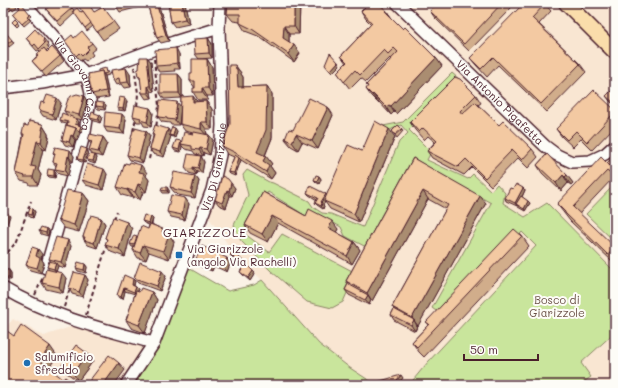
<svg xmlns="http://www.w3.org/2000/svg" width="618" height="388" font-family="Mali,sans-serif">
<rect width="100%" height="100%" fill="#fbf2e6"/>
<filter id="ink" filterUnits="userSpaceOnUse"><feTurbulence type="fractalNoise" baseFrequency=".025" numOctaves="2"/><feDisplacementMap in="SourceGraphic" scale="8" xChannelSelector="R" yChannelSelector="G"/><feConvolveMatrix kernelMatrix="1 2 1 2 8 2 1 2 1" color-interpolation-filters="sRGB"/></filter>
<g filter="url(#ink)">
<g fill="#f9e6d2">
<polygon points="226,3 615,3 615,187 613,186 587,214 615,242 615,272 547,203 526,217 503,203 496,185 491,191 473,174 468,179 427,160 431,152 409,130 459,80 452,73 401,125 408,133 399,142 363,227 331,214 322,213 313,207 308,201 269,182 247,170 243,175 248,195 234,225 241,241 271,271 307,302 282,234 269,252 245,234 268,192 308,217 315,213 341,227 345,236 368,248 417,162 491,203 432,308 508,238 522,232 536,246 428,362 409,385 374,385 370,381 350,368 319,344 262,280 234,253 209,218 224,152 228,115"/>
<polygon points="13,319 44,336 76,325 155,349 130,385 3,385 3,331"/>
<polygon points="615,332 615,385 579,385 591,377 581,363"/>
</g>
<g fill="#c9e59c" stroke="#8a8264">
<polygon points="452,73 460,80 409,130 431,152 427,160 468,179 473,174 491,191 497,184 505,193 503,203 525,217 547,203 615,272 615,332 581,363 591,377 579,385 409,385 428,362 536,246 522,232 513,242 508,238 436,311 432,308 491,203 417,162 368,248 345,236 341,227 315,213 309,218 268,192 245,234 269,252 282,234 356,273 343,302 332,308 307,302 271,271 241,241 234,225 248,195 243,175 247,170 269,182 273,183 309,201 313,207 322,213 331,214 363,227 399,142 408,133 401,125 390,130 383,126 403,122"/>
<polygon points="613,186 615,187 615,242 586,214"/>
<polygon points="187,267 228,291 254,285 262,280 319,344 350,368 370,381 374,385 130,385"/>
</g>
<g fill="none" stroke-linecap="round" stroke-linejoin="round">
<g stroke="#4a1f2b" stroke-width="14">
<g id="minor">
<path id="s1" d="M24 3 55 38 85 75 89 84 91 94 85 132 46 268"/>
<path id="s2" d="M397 3 545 146 557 155 572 162 590 161 605 154 615 145"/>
<polyline points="3,88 42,83 85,75 174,42 219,28"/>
<path d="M3 288C49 316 102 329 154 343"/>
<path id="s3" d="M126 385 154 343 212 190 220 155 222 125 219 28 220 3"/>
</g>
</g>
<g stroke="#4a1f2b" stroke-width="17">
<polyline id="major" points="566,3 615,52"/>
</g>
<g stroke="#4a1f2b" stroke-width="2" stroke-dasharray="4 3" stroke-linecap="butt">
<polyline points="154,59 159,106 156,128"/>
<polyline points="134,67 138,93 137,108"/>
<polyline points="133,131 136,118"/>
<polyline points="149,159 151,150"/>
<polyline points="114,219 117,211"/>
<polyline points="3,258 17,241 31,201"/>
<polyline points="35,295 43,277"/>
<polyline points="64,307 70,288"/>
<polyline points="86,315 107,244"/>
</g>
<use href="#minor" stroke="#fdfcf7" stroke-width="11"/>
<use href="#major" stroke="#faddab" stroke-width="14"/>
</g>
<g fill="#d1ad8b" stroke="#4a1f2b">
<polygon points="3,3 17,3 15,5 17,7 13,10 12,8 8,12 3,6"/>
<polygon points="114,3 143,3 144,6 120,12"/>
<polygon points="147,3 158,3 169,41 161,43 157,38"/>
<polygon points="168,3 185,3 189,24 175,27 171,22"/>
<polygon points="228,3 300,3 299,34 289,34 289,42 300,53 294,62 258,36 245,31 240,23 240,22 233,21 227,14"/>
<polygon points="369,3 381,3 391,17 403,29 436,58 442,66 396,114 394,112 391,115 379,102 378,103 371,96 366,89 368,87 366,85 391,59 390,58 366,82 361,78 350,89 337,72 346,63 341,56 371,24 366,19 361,11"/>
<polygon points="450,3 507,3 511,8 469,51 435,18 430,11 447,6"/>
<polygon points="545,4 551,11 539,24 580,64 586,72 547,112 498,65 487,77 476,65 470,58"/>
<polygon points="103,7 119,29 103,40 93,26 87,31 75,13 61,26 50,14 46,9 72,8 74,10 81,13 95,12"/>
<polygon points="13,14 30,14 32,16 29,19 31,20 24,26"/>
<polygon points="15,19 19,25 17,27 12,22"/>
<polygon points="26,38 44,39 48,44 47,45 49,48 46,51 47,52 60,56 64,61 46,77 32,61 37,56 40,51 39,50 37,51 30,43"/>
<polygon points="74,38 92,43 96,48 91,52 93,55 86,61 83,59 80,61 65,41"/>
<polygon points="208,38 212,44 212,58 199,59 195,54"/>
<polygon points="3,40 12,40 14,43 9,47"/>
<polygon points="179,54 180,69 174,69 175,71 159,72 156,66"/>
<polygon points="147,57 151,62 154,91 151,92 152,98 146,99 142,93 141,80 138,76 139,69"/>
<polygon points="207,59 212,67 213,96 207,96 208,100 198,100 193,92 195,88 190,81 192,73"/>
<polygon points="235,65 241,73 241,74 243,77 243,87 267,86 272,94 272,138 265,156 272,164 270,166 275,173 271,179 241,160 235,176 230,174 228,172 234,157 227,154 222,146 230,124"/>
<polygon points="108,71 109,75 105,76 109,97 96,99 92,94 88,74"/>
<polygon points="130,74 131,87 124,88 121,84 116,85 113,80"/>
<polygon points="178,74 182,79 182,97 197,101 206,101 212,109 212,129 206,129 207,134 209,135 213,140 210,155 204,153 203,156 195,154 193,151 185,149 182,146 181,152 175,151 173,148 193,134 193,133 185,131 180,124 180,111 179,125 171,125 170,123 162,122 158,117 181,107 181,98 164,99 160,93"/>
<polygon points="615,87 615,106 610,101 606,96"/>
<polygon points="476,95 481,103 478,105 499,125 532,149 538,157 528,168 518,158 491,186 472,167 464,175 432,158 427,151 435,142 428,136 424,140 415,130 410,122"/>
<polygon points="84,96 87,101 83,120 73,118 79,122 78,125 81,126 83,128 81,133 79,133 77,141 75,140 73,147 65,145 62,140 67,124 62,123 60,120 67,115 64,111 69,99"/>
<polygon points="127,101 125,111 118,110 117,108"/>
<polygon points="44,103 61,103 56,120 43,116 39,110"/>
<polygon points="106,105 105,110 98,109 96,106"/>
<polygon points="150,108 153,113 151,127 144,126 142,122 137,122 133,116"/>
<polygon points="615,110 615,126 592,150 581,139 573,147 562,137 556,129"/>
<polygon points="100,115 102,117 100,123 92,120 90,118"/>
<polygon points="333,115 318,149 302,142 298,150 291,146 285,139 293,130"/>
<polygon points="126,119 124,134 107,132 104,127"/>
<polygon points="42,124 48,134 48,136 49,137 46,150 43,149 38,170 41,175 38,185 30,185 29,183 21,181 16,173 23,136 22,134 28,126"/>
<polygon points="168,129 170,133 177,131 175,138 171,136 164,157 153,154 150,149 153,136 152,134"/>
<polygon points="402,129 403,131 397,138 392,131"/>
<polygon points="146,131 150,136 143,163 130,160 127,155"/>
<polygon points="103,137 107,143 102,157 95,155 97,158 95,164 89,162 87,160 93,155 89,150 91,144 88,140"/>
<polygon points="395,137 359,222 330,209 325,202 323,205 324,206 323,209 317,205 315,203 317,200 309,195 307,193 326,194 327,195 362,151"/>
<polygon points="87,149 88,151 85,163 79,161 77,159"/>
<polygon points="53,153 74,156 73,162 71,162 68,176 59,174 55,169 56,166 53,162 55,155"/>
<polygon points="547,154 573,183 571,185 568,183 561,191 542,173 537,165"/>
<polygon points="201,156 204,162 202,173 197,172 196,175 189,173 185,168"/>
<polygon points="615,156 615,180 613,178 579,214 615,248 615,260 613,262 570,221 557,204 607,163"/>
<polygon points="413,158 486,203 415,331 394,320 391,315 394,309 392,307 446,209 428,199 372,301 371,300 369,305 349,295 345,290 348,284 346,281"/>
<polygon points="54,170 56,173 55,178 49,177 47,175"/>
<polygon points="147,173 146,176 149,180 146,192 143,192 140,200 133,196 133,198 122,195 117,187"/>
<polygon points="107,174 103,190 86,185 82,180"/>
<polygon points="195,176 199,181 195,198 178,195 176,193 174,192 170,187"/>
<polygon points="222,176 235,188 232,196 230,196 226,208 219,205 215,200"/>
<polygon points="319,176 321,179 319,184 316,182 314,180"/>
<polygon points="513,189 525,190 522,197 530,203 525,211 518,207 517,205 517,206 506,201 505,198"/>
<polygon points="161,190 169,190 169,193 163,193"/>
<polygon points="263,192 306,216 338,229 336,232 354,242 360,250 352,264 278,223 268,242 250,233 245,225"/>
<polygon points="83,193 89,201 79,232 64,228 58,220"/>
<polygon points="185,198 189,204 185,220 171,217 167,212"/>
<polygon points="33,209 35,212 33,218 30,217 28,214"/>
<polygon points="90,218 101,218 105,224 97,248 88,245 84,240 84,239 83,237"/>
<polygon points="153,219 152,224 169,234 174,242 169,259 149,252 146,260 138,258 133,250 134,247 132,247 130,244 137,236 138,237 148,229 149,225 144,223 142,221"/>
<polygon points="127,222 132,229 125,257 111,252 105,245 107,240 105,238 111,223"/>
<polygon points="47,229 49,232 48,236 41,234 39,231"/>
<polygon points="522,236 529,246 424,357 419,352 412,342 428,325 426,322"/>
<polygon points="71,246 65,268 58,266 56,271 66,278 63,293 46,289 42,283 49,270 47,267 51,262 49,259"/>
<polygon points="229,253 255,273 250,281 242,274 240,272 243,267 231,256"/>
<polygon points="42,254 41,258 44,263 41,273 30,270 26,265"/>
<polygon points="227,258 230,264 227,272 214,266 212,271 199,266 195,261"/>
<polygon points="85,264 87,267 86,273 78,271 76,268"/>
<polygon points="3,268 4,268 6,270 9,270 11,273 11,280 7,280 6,279 3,279"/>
<polygon points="85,275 88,280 83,297 72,294 69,288"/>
<polygon points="166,276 160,291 138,283 134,278"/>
<polygon points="133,279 135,281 134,286 136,287 138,289 137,292 152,292 157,300 145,333 131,328 126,320 135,294 125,291 123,299 119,298 117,295"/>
<polygon points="93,361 78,381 67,373 62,365"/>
<polygon points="403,378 397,385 381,385 379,384 377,382"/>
</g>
<g fill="#aa8d71" stroke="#4a1f2b">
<polygon points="156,3 158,3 169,41 166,35"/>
<polygon points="182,3 185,3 189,24 185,19"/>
<polygon points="294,3 300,3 299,34 294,26"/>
<polygon points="386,10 391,17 385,11"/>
<polygon points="284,26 289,34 289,46 283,38"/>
<polygon points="208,38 212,44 212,58 209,53"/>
<polygon points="294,45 300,53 294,62 288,54"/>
<polygon points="176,48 179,54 180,69 177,63"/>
<polygon points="147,57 151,62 154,91 150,86"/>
<polygon points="436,58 442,66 396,114 391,106"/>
<polygon points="207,59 212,67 213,96 208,88"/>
<polygon points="338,62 340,65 332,73 330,71"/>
<polygon points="235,65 241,73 241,74 243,77 243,95 238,87"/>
<polygon points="126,68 130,74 131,87 128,82"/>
<polygon points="102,71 105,76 109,97 106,91"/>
<polygon points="178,74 182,79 182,98 179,93"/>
<polygon points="148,86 151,92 152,98 148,93"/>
<polygon points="267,86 272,94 272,138 263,160 257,152"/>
<polygon points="202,88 207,96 208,100 202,92"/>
<polygon points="373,94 379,102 378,103 372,95"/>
<polygon points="84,96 87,101 83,120 79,115"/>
<polygon points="193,96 199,104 193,102"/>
<polygon points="57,98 61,103 56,120 52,114"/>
<polygon points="125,98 127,101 125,111 123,109"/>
<polygon points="206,101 212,109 212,129 207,122"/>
<polygon points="177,102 181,107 179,125 175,120"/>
<polygon points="104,103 106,105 105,110 103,107"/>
<polygon points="389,105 394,112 391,115 386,107"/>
<polygon points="328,107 333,115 318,149 312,141"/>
<polygon points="150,108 153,113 151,127 147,122"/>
<polygon points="122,114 126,119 124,134 120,129"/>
<polygon points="100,115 102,117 100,123 98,120"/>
<polygon points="77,119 79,122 77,127 75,124"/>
<polygon points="201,122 206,129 207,136 201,129"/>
<polygon points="43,126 48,134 48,136 49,137 46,150 41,142 42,130"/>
<polygon points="81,126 83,128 81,133 79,131"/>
<polygon points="76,128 80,133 77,141 73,136"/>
<polygon points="175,128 177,131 175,138 173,136"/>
<polygon points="168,129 171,135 169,135 171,136 164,157 160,152"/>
<polygon points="389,129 395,137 359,222 354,214"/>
<polygon points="146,131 150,136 143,163 139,158"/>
<polygon points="296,134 302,142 298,150 292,142"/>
<polygon points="71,135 75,140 73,147 69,142"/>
<polygon points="209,135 213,140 210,155 206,149"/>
<polygon points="103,137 107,143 102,157 98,152"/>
<polygon points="37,141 43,149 38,170 41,175 38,185 33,177 31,166"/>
<polygon points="181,141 183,144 181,144 182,146 181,152 179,150"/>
<polygon points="200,148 204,153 203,156 199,150"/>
<polygon points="87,149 88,151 85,163 83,160"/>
<polygon points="70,150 74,156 73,162 69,157"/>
<polygon points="95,155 97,158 95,164 93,161"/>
<polygon points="68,156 71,162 68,176 65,171"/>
<polygon points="201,156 204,162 202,173 198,168"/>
<polygon points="266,156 272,164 270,166 275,173 271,179 266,172 263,161"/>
<polygon points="239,158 241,160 235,176 234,173"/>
<polygon points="141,165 147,173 146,176 149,180 146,192 141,185 139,172"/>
<polygon points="193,167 197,172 196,175 193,169"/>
<polygon points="104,169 107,174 103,190 99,185"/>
<polygon points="54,170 56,173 55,178 54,176"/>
<polygon points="615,173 615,179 612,175"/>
<polygon points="563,175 568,183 561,191 556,183"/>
<polygon points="567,175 573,183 571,185 565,177"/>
<polygon points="195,176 199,181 195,198 191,193"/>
<polygon points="319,176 321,179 319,184 317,181"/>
<polygon points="231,183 235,188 232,196 229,191"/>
<polygon points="138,184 143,192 140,200 135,192"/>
<polygon points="167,187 169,190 169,193 167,191"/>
<polygon points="523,188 525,190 518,205 516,204 517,205 517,206 515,203"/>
<polygon points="127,189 133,196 133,198 127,190"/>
<polygon points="227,190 230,196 226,208 222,203"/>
<polygon points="423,191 428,199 372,301 367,293"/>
<polygon points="83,193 89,201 79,232 74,225"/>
<polygon points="326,194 328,197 323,205 324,206 323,209 321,206 321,202"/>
<polygon points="480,196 486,203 418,326 412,318"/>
<polygon points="185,198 189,204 185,220 182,215"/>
<polygon points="528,201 530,203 525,211 524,209"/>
<polygon points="33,209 35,212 33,218 32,215"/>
<polygon points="6,211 10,216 3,235 3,219"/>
<polygon points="272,216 278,223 268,242 262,234"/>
<polygon points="151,217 153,219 151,225 149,223"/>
<polygon points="101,218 105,224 97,248 94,243"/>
<polygon points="332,221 338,229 334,236 329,228"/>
<polygon points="127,222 132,229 125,257 119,249"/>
<polygon points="47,229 49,232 48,236 46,233"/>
<polygon points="163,229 168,236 169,234 174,242 169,259 163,251 162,232"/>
<polygon points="68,240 71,246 65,268 61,262"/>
<polygon points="354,242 360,250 352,264 347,256"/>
<polygon points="143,245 149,252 146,260 140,253"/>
<polygon points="38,249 42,254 41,258 44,263 41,273 37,268 36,256"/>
<polygon points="227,258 230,264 227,272 223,266"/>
<polygon points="211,260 214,266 212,271 208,266"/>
<polygon points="56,263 58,266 56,272 54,269"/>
<polygon points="85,264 87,267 86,273 84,270"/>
<polygon points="9,270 11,273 11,280 9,278"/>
<polygon points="162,271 166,276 160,291 157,286"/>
<polygon points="253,271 255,273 250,281 248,278"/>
<polygon points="62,273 66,278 63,293 59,287"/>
<polygon points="85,275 88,280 83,297 79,292"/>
<polygon points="133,279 135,281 133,288 132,285"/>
<polygon points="136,287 138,289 136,294 134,292"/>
<polygon points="124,288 125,291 123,299 121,297"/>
<polygon points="152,292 157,300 145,333 139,325"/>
<polygon points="368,295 371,300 369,305 365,300"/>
<polygon points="414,320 417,326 415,331 411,325"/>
<polygon points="50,346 57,356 47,371 40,361"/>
<polygon points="87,353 93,361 78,381 73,373"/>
<polygon points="119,363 125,370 114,385 103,385"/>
<polygon points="401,375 403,378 397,385 393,385"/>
</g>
<g fill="#f3c9a2" stroke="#4a1f2b">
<polygon points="3,3 8,3 4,6 3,5"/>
<polygon points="53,3 68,3 72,8 57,21 46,9"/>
<polygon points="84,3 88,3 94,12 103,7 114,21 97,32 79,7"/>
<polygon points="114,3 121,3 115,5"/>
<polygon points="147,3 156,3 166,35 157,38"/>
<polygon points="168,3 182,3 185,19 171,22"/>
<polygon points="228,3 294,3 294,26 284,26 283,38 294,45 288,54 252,29 240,23 240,14 227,14"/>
<polygon points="369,3 380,3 379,4 386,10 385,11 403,29 405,27 436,58 391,106 389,105 386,107 373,94 372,95 366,89 368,86 366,85 398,52 394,48 388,54 384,50 360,75 355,70 344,82 337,72 347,62 341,56 372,23 361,11"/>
<polygon points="437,3 444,3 447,6 450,3 502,3 464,44 430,11"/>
<polygon points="524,3 544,3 545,4 532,18 580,64 541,104 493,57 481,69 470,58"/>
<polygon points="22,4 30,14 27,16 29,18 22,24 13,14 20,8 19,7"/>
<polygon points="77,8 81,13 83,12 91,23 85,28 73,11"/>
<polygon points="15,19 18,22 15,25 12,22"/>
<polygon points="35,29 44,39 43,40 45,43 39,49 35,44 33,46 26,38"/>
<polygon points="82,31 92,43 87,47 89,49 82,56 79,53 76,56 65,41 72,35 74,38"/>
<polygon points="7,34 12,40 7,44 3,40 3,38"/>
<polygon points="208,38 209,53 195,54 194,39"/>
<polygon points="52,47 60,56 42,72 32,61 38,56 36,55 44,48 47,52"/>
<polygon points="176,48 177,63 171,64 171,65 156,66 155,50"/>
<polygon points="330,53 338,62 330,71 325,65"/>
<polygon points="140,57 147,57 150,86 148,86 148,93 142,93 140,76 138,76 137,70 139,69"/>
<polygon points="192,59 207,59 208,88 202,88 202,92 193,92 193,88 195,88 195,81 190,81 190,73 192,73"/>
<polygon points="229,65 235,65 236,69 237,69 238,87 267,86 266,130 257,152 266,156 263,161 269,165 266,172 236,153 222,146 230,124"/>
<polygon points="106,68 107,73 103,74 102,71 98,72 98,70"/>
<polygon points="126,68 128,82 120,83 119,78 113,80 111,70"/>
<polygon points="102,71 106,91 92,94 88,74"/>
<polygon points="160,74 178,74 179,93 160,93"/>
<polygon points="455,77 460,79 476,95 460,111 462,114 475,102 499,125 503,121 532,149 522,160 512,150 485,178 466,159 458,167 427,151 437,141 423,128 419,132 410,122"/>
<polygon points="615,87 615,104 606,96"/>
<polygon points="594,90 615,110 615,112 587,142 576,131 567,140 556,129"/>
<polygon points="77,94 84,96 79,115 64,111 68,99 69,99 71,96"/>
<polygon points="47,95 57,98 52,114 39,110 41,102 44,103"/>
<polygon points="193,96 193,102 206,101 207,122 201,122 201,129 180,124 181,97"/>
<polygon points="119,97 125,98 123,109 117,108"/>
<polygon points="309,98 328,107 312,141 296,134 292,142 285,139 289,129 293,130"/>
<polygon points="160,100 177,102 175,120 167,119 167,118 158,117"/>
<polygon points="96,102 104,103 103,107 96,106"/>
<polygon points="135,105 150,108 147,122 140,120 141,118 133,116"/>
<polygon points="92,112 100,115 98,120 90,118"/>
<polygon points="105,112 122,114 120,129 104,127"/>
<polygon points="62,113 77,119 75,124 81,126 79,131 76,128 67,125 68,122 60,120"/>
<polygon points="29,121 42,124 43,126 42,130 43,130 41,142 37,141 31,166 36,167 33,177 24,177 25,176 16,173 24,134 22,134 24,125 28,126"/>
<polygon points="375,121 389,129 354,214 324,201 348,145 362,151"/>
<polygon points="66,125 76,128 73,136 71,135 69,142 62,140"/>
<polygon points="155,125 168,129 160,152 150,149 154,135 152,134"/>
<polygon points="398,125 402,129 395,135 392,131"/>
<polygon points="172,127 175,128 173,136 169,135"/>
<polygon points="135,128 146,131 139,158 127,155 133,130 135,130"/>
<polygon points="184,132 193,134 194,132 209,135 206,149 200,148 199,150 192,149 192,146 181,144"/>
<polygon points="90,134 103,137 98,152 89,150 92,141 88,140"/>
<polygon points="176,140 181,141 179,150 173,148"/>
<polygon points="55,147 70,150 69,157 68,156 65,171 55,169 57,163 53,162 55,153 53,153"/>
<polygon points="81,147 87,149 83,160 77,159"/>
<polygon points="89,154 95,155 93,161 87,160"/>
<polygon points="188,154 201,156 198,168 193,167 193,169 185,168"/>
<polygon points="547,154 567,175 565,177 563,175 556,183 537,165"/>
<polygon points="235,155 239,158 234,173 228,172"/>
<polygon points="615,156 615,171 607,163"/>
<polygon points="601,157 615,171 615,173 612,175 607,171 573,207 615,247 608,255 565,213 565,212 557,204"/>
<polygon points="413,158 480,196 412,318 392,307 448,205 423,191 367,293 346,281"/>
<polygon points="130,162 141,165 139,172 144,173 141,185 138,184 135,192 127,189 127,190 117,187 125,163 129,164"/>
<polygon points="87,164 104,169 99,185 82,180"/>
<polygon points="48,169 54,170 54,176 47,175"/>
<polygon points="174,172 195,176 191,193 174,189 174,188 170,187"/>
<polygon points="316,175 319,176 317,181 314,180"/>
<polygon points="222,176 228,179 231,183 229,191 227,190 222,203 215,200"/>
<polygon points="516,184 523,188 515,203 505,198 510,188 513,189"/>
<polygon points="310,186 326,194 321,202 322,203 321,206 315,203 318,198 307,193"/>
<polygon points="162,187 167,187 167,191 161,190"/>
<polygon points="67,190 83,193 74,225 58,220"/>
<polygon points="263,192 306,216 309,209 332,221 329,228 354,242 347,256 272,216 262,234 245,225"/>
<polygon points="171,195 185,198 182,215 167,212"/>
<polygon points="521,196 528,201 524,209 516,204"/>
<polygon points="30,208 33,209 32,215 28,214"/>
<polygon points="3,210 6,211 3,219"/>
<polygon points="91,215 101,218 94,243 84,240 85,237 83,237 89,218 90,218"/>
<polygon points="144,215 151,217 149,223 142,221"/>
<polygon points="113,217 127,222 119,249 105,245 107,239 105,238 110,223 111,223"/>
<polygon points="150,224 163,229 162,232 169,234 163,251 143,245 140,253 133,250 141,226 148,229"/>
<polygon points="41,227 47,229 46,233 39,231"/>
<polygon points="514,229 522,236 417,347 412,342 429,324 426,322"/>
<polygon points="134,235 137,236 134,245 130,244"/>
<polygon points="56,237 68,240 61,262 49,259"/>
<polygon points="202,246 227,258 223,266 211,260 208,266 195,261"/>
<polygon points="32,247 38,249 36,256 40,258 37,268 26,265"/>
<polygon points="232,250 253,271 248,278 240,272 243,267 229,253"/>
<polygon points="49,261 56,263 54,269 47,267"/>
<polygon points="78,262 85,264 84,270 76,268"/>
<polygon points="140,262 162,271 157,286 134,278"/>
<rect x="3" y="268" width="1" height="8"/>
<polygon points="46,269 62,273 59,287 42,283"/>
<rect x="5" y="270" width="4" height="8"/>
<polygon points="74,272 85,275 79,292 69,288"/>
<polygon points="124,275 133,279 132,285 136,287 134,292 124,288 121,297 117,295"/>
<polygon points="348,284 368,295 365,300 345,290"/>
<polygon points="141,288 152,292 139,325 126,320 136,291 139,292"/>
<polygon points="394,309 414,320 411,325 391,315"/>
<polygon points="21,325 50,346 40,361 63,379 65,377 74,384 73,385 3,385 3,328 14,336"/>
<polygon points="76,345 87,353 73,373 62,365"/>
<polygon points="109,355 119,363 103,385 86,385"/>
<polygon points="401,375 393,385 387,385 377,382"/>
</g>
</g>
<g fill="#1f6fb2" stroke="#fdfcf7" stroke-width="1.5">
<rect x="175" y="251" width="8" height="8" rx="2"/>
<circle cx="27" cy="363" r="4"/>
</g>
<g text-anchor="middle" stroke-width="4" stroke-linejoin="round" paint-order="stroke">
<g font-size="11" fill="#4a1f2b" stroke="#fdfcf7">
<text dy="4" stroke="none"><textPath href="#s1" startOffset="100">Via Giovanni Cesca</textPath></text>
<text dy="4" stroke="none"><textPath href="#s2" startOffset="143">Via Antonio Pigafetta</textPath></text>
<text dy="4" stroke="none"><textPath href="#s3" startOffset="237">Via Di Giarizzole</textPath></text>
</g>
<g font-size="11" fill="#4a1f2b" stroke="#fdfcf7" text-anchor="start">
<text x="187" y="253">Via Giarizzole<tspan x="187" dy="13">(angolo Via Rachelli)</tspan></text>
<text x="35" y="361">Salumificio<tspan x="35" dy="13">Sfreddo</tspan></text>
</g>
<g font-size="11" fill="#6a5047" stroke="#fdfcf7">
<text x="557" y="304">Bosco di<tspan x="557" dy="13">Giarizzole</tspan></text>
</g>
<g font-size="12" letter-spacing="1" fill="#4a1f2b" stroke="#fdfcf7">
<text x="205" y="237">GIARIZZOLE</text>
</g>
</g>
<rect width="618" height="388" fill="none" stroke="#fdfcf7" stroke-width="16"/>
<rect x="8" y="8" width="602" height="372" fill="none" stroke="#4a1f2b" stroke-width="1.5" filter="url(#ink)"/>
<path d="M464 354v6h74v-6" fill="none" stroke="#4a1f2b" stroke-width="2"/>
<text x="470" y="354" font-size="12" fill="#4a1f2b" stroke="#fdfcf7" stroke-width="3" paint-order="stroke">50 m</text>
</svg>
